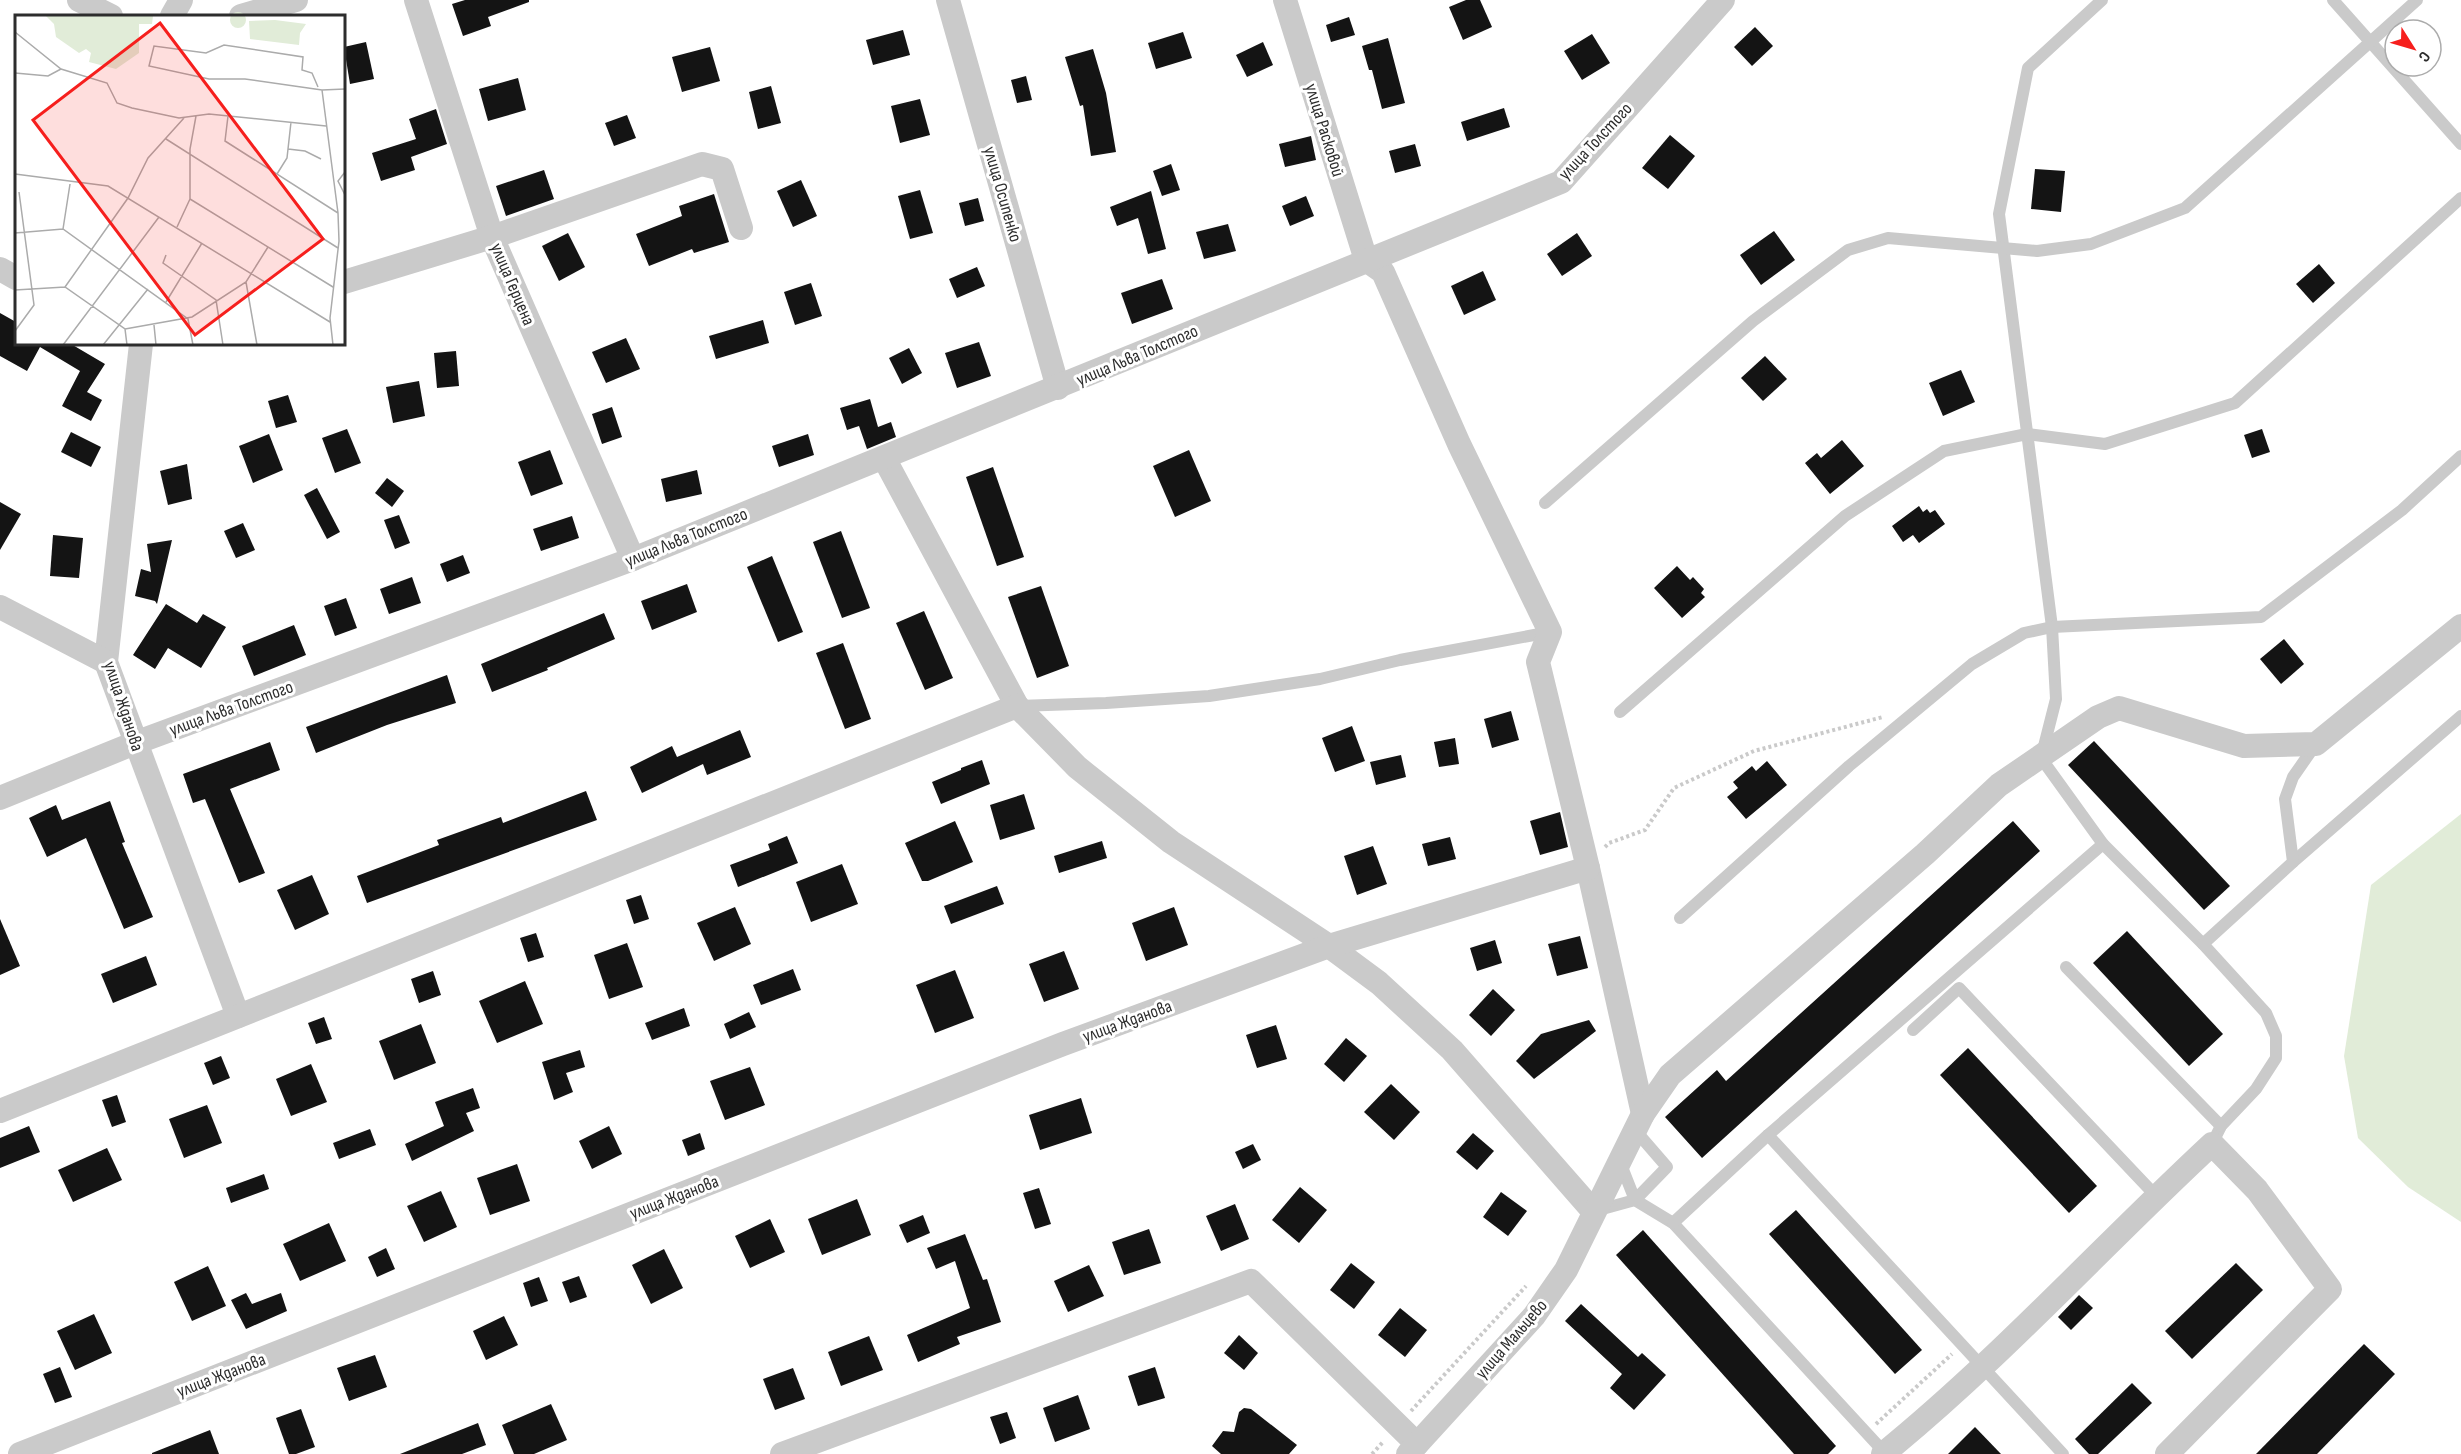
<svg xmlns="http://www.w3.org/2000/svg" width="2461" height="1454" font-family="'Sofia Sans Condensed',sans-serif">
<rect width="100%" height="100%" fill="#fff"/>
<polygon fill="#e1ecd8" points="2461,814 2461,1222 2408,1187 2358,1138 2344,1056 2371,885"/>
<g fill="#141414">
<polygon points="465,0 529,0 529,2 488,17 491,26 463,36 452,4"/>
<polygon points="1466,0 1480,0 1492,27 1463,40 1449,7"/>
<polygon points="1349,17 1355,35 1331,42 1326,25"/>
<polygon points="1755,27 1773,46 1752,66 1734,47"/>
<polygon points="903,30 910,55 873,65 866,40"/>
<polygon points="1183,32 1192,58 1156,69 1148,43"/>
<polygon points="1592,34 1610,63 1582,80 1564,51"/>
<polygon points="1388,38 1405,103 1382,109 1372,70 1369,70 1362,46"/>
<polygon points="366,42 374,79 350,84 344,47"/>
<polygon points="1263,42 1273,65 1247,77 1236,55"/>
<polygon points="710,47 720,81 682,92 672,57"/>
<polygon points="1093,49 1106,93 1116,152 1091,156 1083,105 1080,106 1065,57"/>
<polygon points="1026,76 1032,100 1017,103 1011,80"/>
<polygon points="518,78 526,110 488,121 479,89"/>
<polygon points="771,86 781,123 758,129 749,92"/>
<polygon points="920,99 930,135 900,143 891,106"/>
<polygon points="1504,108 1510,127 1467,141 1461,122"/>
<polygon points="436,109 447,144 411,157 415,170 381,181 372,153 416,139 409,119"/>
<polygon points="627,115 636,138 614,146 605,123"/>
<polygon points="1670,135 1695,156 1668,189 1642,168"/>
<polygon points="1311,136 1316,160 1285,167 1279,144"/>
<polygon points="1415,144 1421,166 1395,173 1389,151"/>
<polygon points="1171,164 1180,190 1162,196 1153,171"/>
<polygon points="2035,169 2065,171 2061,212 2031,209"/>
<polygon points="544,170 554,199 506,216 496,186"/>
<polygon points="801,180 817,216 793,227 777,191"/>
<polygon points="920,190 933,233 910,239 898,196"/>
<polygon points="1151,191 1166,249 1148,254 1138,218 1117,226 1110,207"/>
<polygon points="714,194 729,242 694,253 692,249 649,266 636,234 682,216 679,206"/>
<polygon points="1306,196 1314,216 1290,226 1282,206"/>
<polygon points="978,198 984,221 965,226 959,203"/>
<polygon points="1228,224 1236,251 1204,259 1196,232"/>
<polygon points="1774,231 1795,260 1761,285 1740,255"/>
<polygon points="568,233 585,267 559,281 542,246"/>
<polygon points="1577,233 1592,256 1562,276 1547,254"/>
<polygon points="2319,264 2335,283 2313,303 2296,284"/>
<polygon points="977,267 985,286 957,298 949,279"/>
<polygon points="1483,271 1496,300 1464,315 1451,286"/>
<polygon points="1162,279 1173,309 1132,324 1121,293"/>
<polygon points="811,283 822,316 795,325 784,292"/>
<polygon points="0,313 16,322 16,344 71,344 105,364 87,392 102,400 91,421 62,406 80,371 40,347 27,371 0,356"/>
<polygon points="763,320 769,343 716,359 709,336"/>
<polygon points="626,338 640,369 606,383 592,352"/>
<polygon points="979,342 991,376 957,388 945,353"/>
<polygon points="909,348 922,373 902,384 889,358"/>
<polygon points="456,351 459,386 437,388 434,353"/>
<polygon points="1765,356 1787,379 1763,401 1741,378"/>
<polygon points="1961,370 1975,402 1943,416 1929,383"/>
<polygon points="419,381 425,416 393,423 386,387"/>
<polygon points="288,395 297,422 276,428 268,401"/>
<polygon points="870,399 878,427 891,422 896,437 867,449 859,426 847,430 840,408"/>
<polygon points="612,407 622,437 602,444 592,414"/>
<polygon points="347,429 361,463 335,473 322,438"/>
<polygon points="2262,429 2270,452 2252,458 2244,435"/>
<polygon points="71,432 101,447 91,467 61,452"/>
<polygon points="269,434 283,470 253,483 239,446"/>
<polygon points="808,434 814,455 779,467 772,446"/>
<polygon points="1842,440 1864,466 1830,494 1805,463 1817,453 1821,458"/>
<polygon points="550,450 563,484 531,496 518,462"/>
<polygon points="1189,450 1211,501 1175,517 1153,466"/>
<polygon points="187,464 192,499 168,505 160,471"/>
<polygon points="993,467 1024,557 997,566 966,477"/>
<polygon points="697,470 702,494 666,502 661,479"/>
<polygon points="387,478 404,491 392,507 375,493"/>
<polygon points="317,488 340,532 327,539 304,495"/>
<polygon points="0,502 21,514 0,550"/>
<polygon points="1919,506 1923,512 1927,509 1930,513 1935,510 1945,524 1919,543 1913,535 1903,542 1892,526"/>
<polygon points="399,515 410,543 395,549 384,520"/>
<polygon points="572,516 579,538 541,551 533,529"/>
<polygon points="243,523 255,550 236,558 224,531"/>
<polygon points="841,531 870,608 842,618 813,542"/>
<polygon points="53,535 83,538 79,578 50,576"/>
<polygon points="172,540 157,604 155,601 135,596 141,569 151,572 147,544"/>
<polygon points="463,555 470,573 447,582 440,564"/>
<polygon points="772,556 803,632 778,642 747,567"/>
<polygon points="1677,566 1690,580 1693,577 1704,589 1701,593 1705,597 1682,618 1654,588"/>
<polygon points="412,577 421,603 389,614 380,589"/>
<polygon points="687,584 697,612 652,630 641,601"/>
<polygon points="1041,586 1069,666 1037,678 1008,597"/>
<polygon points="346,598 357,628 335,636 324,606"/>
<polygon points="166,604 197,623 203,614 226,627 201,668 168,648 155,669 133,655"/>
<polygon points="924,611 953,678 925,690 896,623"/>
<polygon points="604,613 615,639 547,668 548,670 492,692 481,664"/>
<polygon points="294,625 306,655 254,676 242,646"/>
<polygon points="2284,639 2304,664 2281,684 2260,659"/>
<polygon points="843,643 871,719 845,729 816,653"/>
<polygon points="447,675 456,703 387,725 316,753 306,727"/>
<polygon points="1511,711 1519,740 1492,748 1484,719"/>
<polygon points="1352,726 1365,761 1335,772 1322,738"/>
<polygon points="740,730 751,757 707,775 703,764 642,793 630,767 672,746 677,757"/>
<polygon points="1455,738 1459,764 1439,767 1434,742"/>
<polygon points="2094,741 2230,886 2204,910 2068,765"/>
<polygon points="270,742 280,770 230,789 265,873 239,883 205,799 193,803 183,774"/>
<polygon points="1401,755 1406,777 1376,785 1370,762"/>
<polygon points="982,760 990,784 941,804 932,782 961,770 961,768"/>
<polygon points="1767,761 1787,785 1746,819 1727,797 1738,788 1733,782 1752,766 1756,771"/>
<polygon points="586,791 597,820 367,903 357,876 439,845 437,840 501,817 503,823"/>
<polygon points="1024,794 1035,829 1000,840 990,805"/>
<polygon points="110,801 125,842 122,843 153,917 124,929 86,838 47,857 29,818 56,805 62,820"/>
<polygon points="1560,812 1568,847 1540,855 1530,821"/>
<polygon points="955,821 973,862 928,881 922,881 905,843"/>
<polygon points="2013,821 2040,851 1702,1158 1665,1117 1717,1070 1726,1081"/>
<polygon points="787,836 798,863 738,887 730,865 770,850 768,844"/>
<polygon points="1450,837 1456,859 1428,866 1422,844"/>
<polygon points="1102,841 1107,858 1059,873 1054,856"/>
<polygon points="1373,846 1387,884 1357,895 1344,856"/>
<polygon points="842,864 858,904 811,922 796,882"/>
<polygon points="312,875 329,914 295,930 277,890"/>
<polygon points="997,886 1004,904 951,924 944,906"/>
<polygon points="641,895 649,919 634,924 626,900"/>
<polygon points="735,907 751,944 714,961 697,923"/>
<polygon points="1174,907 1188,945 1146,961 1132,923"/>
<polygon points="0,919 20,966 0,975"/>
<polygon points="2127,931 2223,1034 2189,1066 2093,963"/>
<polygon points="536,933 544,957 528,962 520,938"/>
<polygon points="1580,936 1588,968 1557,976 1548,944"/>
<polygon points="1495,940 1502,963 1477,971 1470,948"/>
<polygon points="627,943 643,987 609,999 594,955"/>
<polygon points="1064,951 1079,989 1044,1002 1029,964"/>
<polygon points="146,956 157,985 113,1003 101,974"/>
<polygon points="793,969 801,990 761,1005 753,985"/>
<polygon points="955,970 974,1018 935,1033 916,985"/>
<polygon points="433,971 441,995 419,1003 411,979"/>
<polygon points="525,981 543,1024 497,1043 479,1001"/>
<polygon points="1493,989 1515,1010 1491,1036 1469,1015"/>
<polygon points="684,1008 690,1026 652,1040 645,1023"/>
<polygon points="749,1012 756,1027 730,1039 724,1024"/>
<polygon points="324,1017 332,1039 316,1044 308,1023"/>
<polygon points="1589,1020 1596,1031 1534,1079 1516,1061 1541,1034"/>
<polygon points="421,1024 436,1063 394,1080 379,1041"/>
<polygon points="1276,1025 1287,1059 1257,1068 1246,1035"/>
<polygon points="1346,1038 1367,1056 1344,1082 1324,1064"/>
<polygon points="1968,1048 2097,1186 2069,1213 1940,1075"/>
<polygon points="580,1050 585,1067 566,1073 573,1092 554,1100 542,1062"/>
<polygon points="221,1056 230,1078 213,1085 204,1063"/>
<polygon points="311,1064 327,1102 291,1116 276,1079"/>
<polygon points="750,1067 765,1105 725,1120 710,1081"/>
<polygon points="1391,1084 1420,1112 1394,1140 1364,1112"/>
<polygon points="473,1088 480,1108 466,1113 474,1131 412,1161 405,1144 444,1126 435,1102"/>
<polygon points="117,1095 126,1122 112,1127 102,1100"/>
<polygon points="1081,1098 1092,1133 1040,1150 1029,1115"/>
<polygon points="207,1105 222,1143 184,1158 169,1119"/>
<polygon points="29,1126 40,1152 0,1168 0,1138"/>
<polygon points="609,1126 622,1154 592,1169 579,1141"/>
<polygon points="370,1129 376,1145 339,1159 333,1143"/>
<polygon points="700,1133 705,1149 688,1156 682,1140"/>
<polygon points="1473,1133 1494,1151 1477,1170 1456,1152"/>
<polygon points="1253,1144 1261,1160 1243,1169 1235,1152"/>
<polygon points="107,1148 122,1180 73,1202 58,1170"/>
<polygon points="517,1164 530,1201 490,1215 477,1178"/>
<polygon points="264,1174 269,1189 231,1203 226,1188"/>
<polygon points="1300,1187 1327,1210 1299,1243 1272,1220"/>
<polygon points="1039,1188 1051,1224 1035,1229 1023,1193"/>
<polygon points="441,1191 457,1227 424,1242 407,1206"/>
<polygon points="1501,1192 1527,1211 1508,1236 1483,1217"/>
<polygon points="857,1199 871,1235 822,1255 808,1219"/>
<polygon points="1235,1204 1249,1239 1221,1251 1206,1216"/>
<polygon points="1796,1210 1922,1350 1895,1374 1769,1234"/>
<polygon points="923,1215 930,1233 907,1243 899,1225"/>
<polygon points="770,1219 785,1252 750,1268 735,1236"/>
<polygon points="329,1223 346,1261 300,1281 283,1244"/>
<polygon points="1149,1229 1161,1263 1124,1275 1112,1242"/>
<polygon points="1643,1230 1836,1446 1828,1454 1794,1454 1616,1255"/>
<polygon points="965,1234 983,1280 987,1279 1001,1322 957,1337 960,1344 918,1362 907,1335 970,1308 955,1261 936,1269 927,1248"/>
<polygon points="386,1248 395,1269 377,1277 368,1257"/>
<polygon points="664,1249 683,1288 651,1304 632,1265"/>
<polygon points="1351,1263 1375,1282 1354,1309 1330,1290"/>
<polygon points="2236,1263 2263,1290 2192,1359 2165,1331"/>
<polygon points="1089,1265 1104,1296 1068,1312 1054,1281"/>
<polygon points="208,1266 226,1306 192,1321 174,1282"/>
<polygon points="579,1276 587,1297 570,1303 562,1282"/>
<polygon points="539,1277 548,1301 531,1307 523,1283"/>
<polygon points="246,1293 252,1304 281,1293 287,1311 246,1329 231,1300"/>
<polygon points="2079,1295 2093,1308 2071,1330 2058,1317"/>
<polygon points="1581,1304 1638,1357 1642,1353 1666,1375 1634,1410 1610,1388 1622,1374 1565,1321"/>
<polygon points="1400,1308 1427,1330 1405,1357 1378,1335"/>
<polygon points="94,1314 112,1353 75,1370 57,1331"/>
<polygon points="504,1316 518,1345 486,1360 473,1331"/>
<polygon points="1239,1335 1258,1353 1244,1370 1224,1353"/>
<polygon points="869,1336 883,1370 841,1386 828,1352"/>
<polygon points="2364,1344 2395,1374 2317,1454 2256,1454"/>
<polygon points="375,1355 387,1387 349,1401 337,1368"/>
<polygon points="60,1367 72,1397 55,1403 43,1374"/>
<polygon points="1155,1367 1165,1398 1138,1406 1128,1376"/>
<polygon points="793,1368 805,1399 775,1410 763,1379"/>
<polygon points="2132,1383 2152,1403 2098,1454 2089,1454 2075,1439"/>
<polygon points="1078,1395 1090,1429 1055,1442 1043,1408"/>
<polygon points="551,1404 567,1440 534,1454 514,1454 502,1425"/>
<polygon points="1244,1408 1251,1409 1297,1445 1289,1454 1221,1454 1212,1446 1223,1431 1234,1432 1239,1412"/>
<polygon points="301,1409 315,1447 296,1454 289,1454 276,1418"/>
<polygon points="1007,1412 1016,1438 1000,1444 990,1417"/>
<polygon points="478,1423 486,1445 462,1454 400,1454"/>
<polygon points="1975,1427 2001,1454 1948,1454"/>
<polygon points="210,1430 219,1454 152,1454 152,1453"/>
</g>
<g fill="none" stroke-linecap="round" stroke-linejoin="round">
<g stroke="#cacaca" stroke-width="4" stroke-dasharray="3 3" stroke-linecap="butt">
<polyline points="1605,847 1609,843 1645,830 1674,788 1754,751 1883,717"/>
<polyline points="1411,1411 1526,1286"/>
<polyline points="1876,1424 1952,1354"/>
<polyline points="1372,1454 1384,1441"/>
</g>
<g stroke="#cacaca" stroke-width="12">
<polyline points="2102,0 2028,68 1999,214 2052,627 2056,699 2041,758 2103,844 2203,944 2266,1013 2276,1036 2276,1058 2256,1089 2221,1126 2212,1144"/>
<polyline points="2333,0 2461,144"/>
<polyline points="1545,503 1753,321 1848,250 1888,238 2037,251 2091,244 2185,208 2417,0"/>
<polyline points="1018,706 1106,703 1209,696 1320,679 1400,660 1550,632"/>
<polyline points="1620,712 1845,516 1944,451 2027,434 2105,444 2235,403 2461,198"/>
<polyline points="2293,862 2461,716"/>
<polyline points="1680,918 1849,766 1972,664 2024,633 2052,627 2261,617 2402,510 2461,456"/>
<polyline points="2203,944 2293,862 2285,799 2293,777 2316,744"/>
<polyline points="2066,967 2221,1126"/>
<polyline points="1913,1030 1959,988 2156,1196"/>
<polyline points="1768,1135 2063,1454"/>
<polyline points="1620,1162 1635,1200 1673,1223 1885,1453"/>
<polyline points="1595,1211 1635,1200 1667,1167 1635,1130"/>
<polyline points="1673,1223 1768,1135 2103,844"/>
</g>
<g stroke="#cacaca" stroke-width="24">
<polyline points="79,0 111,16"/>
<polyline points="416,0 492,237 633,559"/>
<polyline points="948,0 1058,388"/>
<polyline points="1285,0 1366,260"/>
<polyline points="172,16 181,0"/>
<polyline points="241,16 296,0"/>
<polyline points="1366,260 1383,272 1459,444 1550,632 1538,662 1588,868 1643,1114"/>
<polyline points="0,269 16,278"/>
<polyline points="344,282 492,237 702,164 722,169 741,228"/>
<polyline points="141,344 106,662 238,1016"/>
<polyline points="884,458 1017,706"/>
<polyline points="0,607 106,662"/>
<polyline points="0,798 135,743 633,559 1561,182 1723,0"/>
<polyline points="0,1111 1017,706 1077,767 1171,842 1329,946 1379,983 1452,1050 1594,1212"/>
<polyline points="20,1454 1063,1044 1329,946 1588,868"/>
<polyline points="782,1454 1251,1281 1417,1444"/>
<polyline points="1408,1454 1534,1316 1566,1270 1643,1114 1670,1075 1925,854 1999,785 2098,717 2119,708 2244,746 2316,744 2461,626"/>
<path d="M1883 1454C2000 1359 2102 1246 2212 1144L2257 1190 2330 1289 2167 1454"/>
</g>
</g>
<g text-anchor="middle" stroke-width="6" stroke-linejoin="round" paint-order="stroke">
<g font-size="18" fill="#2d2d2d" stroke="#fff">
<text transform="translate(1325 130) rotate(73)" y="6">улица Расковой</text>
<text transform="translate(1595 141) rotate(-47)" y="6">улица Толстого</text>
<text transform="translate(1003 194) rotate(74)" y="6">улица Осипенко</text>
<text transform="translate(513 284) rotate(67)" y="6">улица Герцена</text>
<text transform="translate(1137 355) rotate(-23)" y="6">улица Льва Толстого</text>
<text transform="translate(686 537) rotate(-22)" y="6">улица Льва Толстого</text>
<text transform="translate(124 706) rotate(72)" y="6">улица Жданова</text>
<text transform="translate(231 708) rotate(-20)" y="6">улица Льва Толстого</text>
<text transform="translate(1127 1021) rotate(-20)" y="6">улица Жданова</text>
<text transform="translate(674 1197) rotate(-21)" y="6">улица Жданова</text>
<text transform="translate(1511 1339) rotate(-49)" y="6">улица Мальцево</text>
<text transform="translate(221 1375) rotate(-21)" y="6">улица Жданова</text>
</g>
</g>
<g transform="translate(15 15)">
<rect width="330" height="330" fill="#fff"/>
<path d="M215 5a8 8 0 1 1 16 0a8 8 0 1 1-16 0ZM30 0H135L138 1 137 9H124V38L101 54 74 47 76 38 71 34 64 38 41 22 39 9ZM260 5 291 9 285 18 284 30 235 24 234 6Z" fill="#e1ecd8"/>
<path fill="none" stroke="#ababab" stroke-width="1.5" d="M0 17 46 54 92 68 102 88 117 93 164 103 194 99 311 111M0 58 33 61 46 54M303 72 297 58 287 55 288 42 209 30 191 38 139 31 134 51 194 64H230L307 75 330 74M307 75 323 198 324 226 315 303 318 330M181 101 175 134V184L318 272M213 101 210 126 323 198M151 124 323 233M273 134 290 136 306 144M330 157 323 166 330 180M0 159 93 171 315 307M262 159 272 143 276 107M162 212 175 184M48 214 55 169M0 218 48 214 173 304 178 330M151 240 148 248 201 285 208 330M231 267 242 330M50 272 113 183 133 143 169 103M0 275 50 272 110 314 112 330M151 287 187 228M139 310 141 330M110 314 177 302 231 267 253 232M0 316 19 290 4 177M48 330 144 202M88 330 133 274"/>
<path fill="#f61f1d" fill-opacity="0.15" stroke="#f61f1d" stroke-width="3" d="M145 8 308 224 180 320 18 105Z"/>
<rect width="330" height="330" fill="none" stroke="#2d2d2d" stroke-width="3"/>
</g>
<g transform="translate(2413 48) rotate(127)"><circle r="28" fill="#ffffff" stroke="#ababab" stroke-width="1.5"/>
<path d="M0-4.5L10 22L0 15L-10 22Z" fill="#f61f1d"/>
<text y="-9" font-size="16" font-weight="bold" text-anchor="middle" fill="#2d2d2d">С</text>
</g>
</svg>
